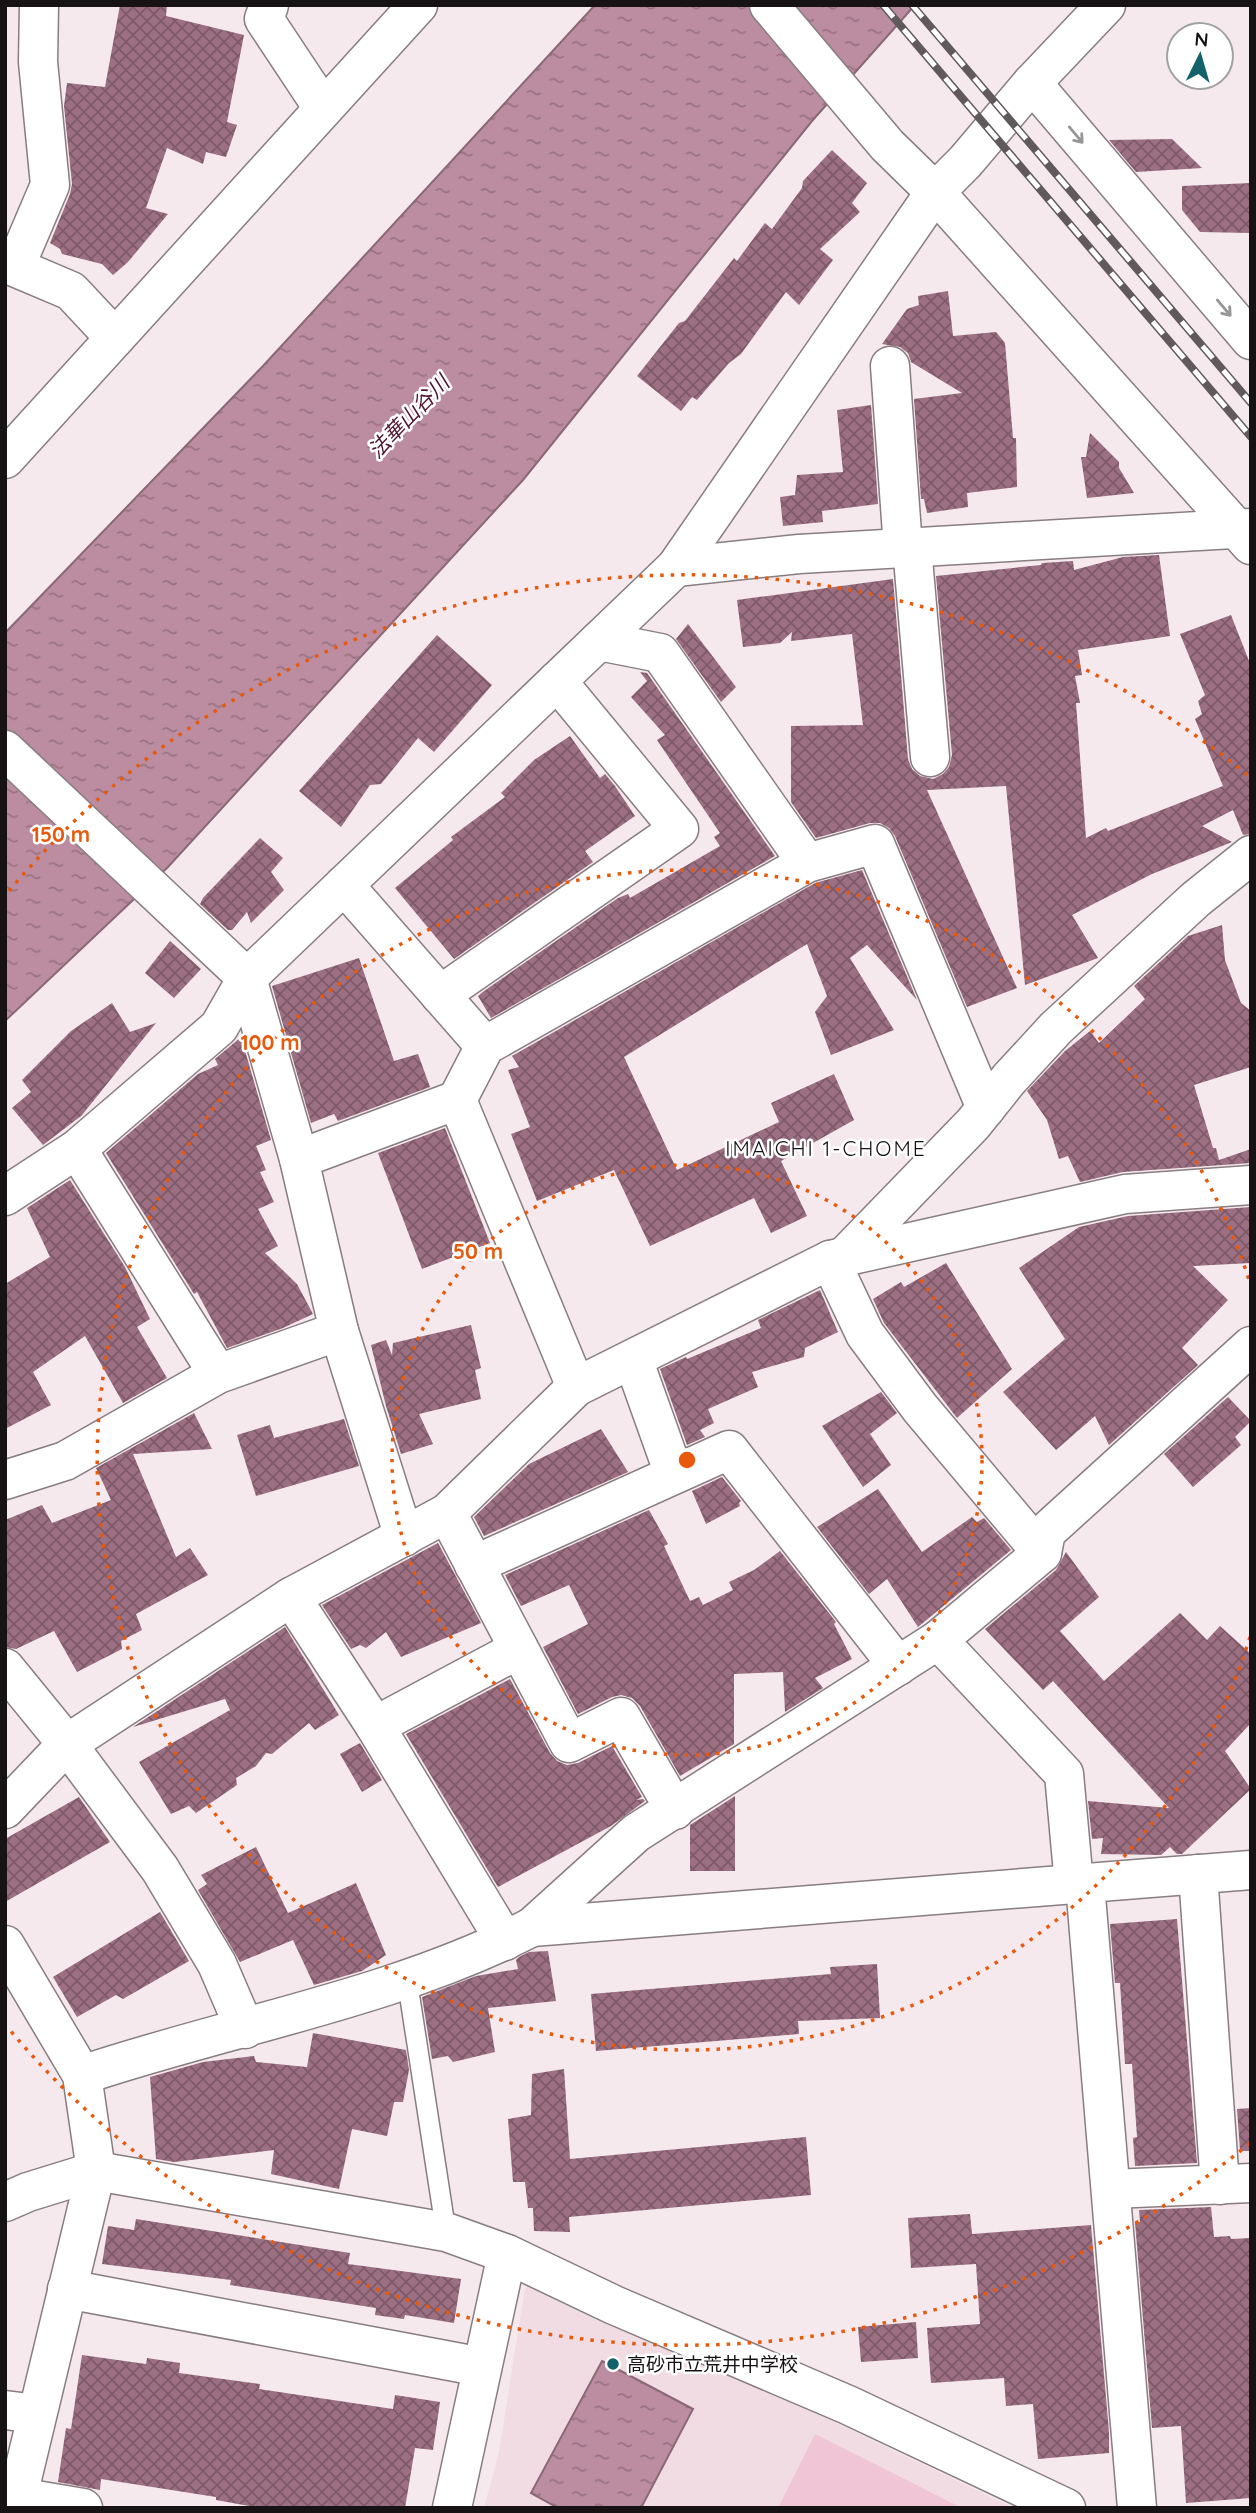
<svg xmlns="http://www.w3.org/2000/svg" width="1256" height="2513" font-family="Quicksand,'Noto Sans JP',sans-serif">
<defs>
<pattern id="water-ripples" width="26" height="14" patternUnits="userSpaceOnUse" patternTransform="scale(1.75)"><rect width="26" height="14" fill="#bc8da0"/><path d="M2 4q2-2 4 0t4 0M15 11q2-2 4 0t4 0" fill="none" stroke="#987281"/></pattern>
<pattern id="building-cross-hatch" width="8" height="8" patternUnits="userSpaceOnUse" patternTransform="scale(1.75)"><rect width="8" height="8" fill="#9c6f82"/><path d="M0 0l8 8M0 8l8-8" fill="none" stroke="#7e5a69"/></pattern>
</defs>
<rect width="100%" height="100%" fill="#f5e9ee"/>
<polygon fill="#f1dce4" points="527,2275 1014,2508 484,2508 499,2452"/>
<polygon fill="#f0c5d6" points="815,2434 962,2508 778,2508"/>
<g fill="url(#water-ripples)" stroke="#8a6876" stroke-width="2">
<polygon points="595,5 915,5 812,121 523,480 168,867 5,1021 5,633 263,366"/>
<polygon points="602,2361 693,2409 641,2508 558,2508 531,2493"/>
</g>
<g fill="url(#building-cross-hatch)">
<polygon points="120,5 167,5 166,16 244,35 227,122 237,125 226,157 206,152 203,164 167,148 146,208 168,214 128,262 113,275 102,264 62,254 60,249 50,243 70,194 72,184 64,106 67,83 105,87"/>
<polygon points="1172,139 1202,168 1136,172 1109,140"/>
<polygon points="832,150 867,183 852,203 860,212 820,249 833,260 799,305 786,292 741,354 729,363 697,400 692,397 681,411 637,376 679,323 685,321 734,258 737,261 765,223 772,229 802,188 803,181"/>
<polygon points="1251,183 1251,233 1200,232 1182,210 1182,186"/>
<polygon points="948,291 953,336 996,332 1005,343 1013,438 1016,438 1017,487 967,493 968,507 927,513 924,499 921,499 914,399 962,393 911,362 908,353 900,347 882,344 907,309 919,305 918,296"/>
<polygon points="871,405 878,504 822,511 823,522 783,526 780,497 795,495 797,475 843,472 837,410"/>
<polygon points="1090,433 1119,462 1119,468 1134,493 1087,498 1081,457 1086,457"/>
<polygon points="1159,555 1170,636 1078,650 1082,675 1075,676 1080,703 1076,703 1086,838 1106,828 1108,831 1223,786 1195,719 1202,714 1198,701 1205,695 1180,634 1231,615 1251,666 1251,834 1243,835 1233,810 1202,826 1232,842 1152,874 1072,915 1098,958 1025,985 1006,786 927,790 1017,988 967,1007 895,836 889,828 880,823 870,823 816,838 791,802 791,726 863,725 852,634 791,641 792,632 780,643 743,647 737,600 893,579 908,759 912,769 920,776 933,779 943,774 949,767 952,755 936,576 1041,565 1042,563 1073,561 1074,570 1123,557"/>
<polygon points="688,624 736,687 721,702 676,639"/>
<polygon points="437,635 492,685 434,752 418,738 381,784 370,785 341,827 299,791"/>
<polygon points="640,672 647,673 775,856 491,1018 478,996 484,991 618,898 628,894 630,898 720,846 714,837 720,833 657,740 665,735 631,697 647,681"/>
<polygon points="570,736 600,778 605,774 615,786 635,816 585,851 593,862 454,959 395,888 453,840 451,837 505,797 501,793 534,760"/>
<polygon points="260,838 283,858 271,872 284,890 251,923 247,912 232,930 228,930 200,904 203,898"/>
<polygon points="862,870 917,1000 867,945 850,958 894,1030 831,1055 815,1012 827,996 807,944 624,1057 677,1170 779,1122 771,1103 834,1074 854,1120 781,1161 807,1216 771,1233 754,1198 650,1246 614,1170 537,1201 511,1134 530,1127 508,1070 519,1067 512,1056 815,883"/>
<polygon points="1222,925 1225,960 1241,1003 1251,1011 1251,1067 1194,1085 1213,1148 1216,1148 1219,1160 1251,1149 1251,1163 1123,1172 1080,1182 1068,1156 1059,1159 1047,1120 1027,1091 1065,1051 1090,1031 1099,1043 1145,999 1134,986 1188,936"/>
<polygon points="170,941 201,969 174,998 145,973"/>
<polygon points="359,958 394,1061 418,1054 430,1087 338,1121 334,1114 311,1123 272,986"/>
<polygon points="112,1003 130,1032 156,1023 82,1115 85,1113 43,1145 12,1108 31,1092 22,1080 71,1031"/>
<polygon points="241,1037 271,1140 256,1146 266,1170 260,1172 274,1202 258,1209 278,1246 265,1253 297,1284 313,1314 283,1328 227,1348 197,1292 194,1294 106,1153 198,1074 218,1065 215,1059"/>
<polygon points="445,1128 490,1243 422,1269 378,1153"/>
<polygon points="70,1180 125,1267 150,1319 137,1327 167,1378 123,1403 85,1336 33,1372 51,1405 5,1429 5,1284 50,1257 27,1208"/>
<polygon points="1251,1207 1251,1263 1193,1266 1228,1300 1182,1348 1198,1365 1109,1445 1095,1416 1056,1450 1003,1392 1065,1339 1019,1268 1079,1227 1128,1216"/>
<polygon points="946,1263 1012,1369 957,1418 884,1323 873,1299 901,1282 904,1287"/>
<polygon points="820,1290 838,1332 805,1348 804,1357 752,1372 758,1387 708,1409 714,1423 700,1430 705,1437 687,1445 660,1369 686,1357 687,1359 761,1328 758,1320"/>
<polygon points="471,1325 481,1368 475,1370 481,1399 419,1414 433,1444 401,1454 386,1406 371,1345 386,1340 392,1355 393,1343"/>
<polygon points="881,1392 897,1413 870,1434 891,1465 863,1487 822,1426"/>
<polygon points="1228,1397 1251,1421 1235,1437 1241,1445 1193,1487 1164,1454"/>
<polygon points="194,1413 212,1449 133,1454 176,1557 190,1548 208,1575 136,1614 142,1630 121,1641 122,1649 77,1672 54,1631 16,1649 5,1647 5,1520 42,1505 52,1523 111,1500 96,1468"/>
<polygon points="344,1419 359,1466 256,1496 237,1435 270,1425 274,1438"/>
<polygon points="601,1429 628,1472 484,1536 474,1517 529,1464"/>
<polygon points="722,1477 741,1501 739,1503 740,1506 706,1524 692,1491"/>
<polygon points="878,1489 922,1552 972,1517 977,1522 984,1518 1011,1550 918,1627 887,1579 869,1594 817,1527"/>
<polygon points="649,1510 668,1544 664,1546 690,1601 699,1597 703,1605 733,1590 729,1582 754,1570 780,1551 836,1622 834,1624 852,1659 815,1678 823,1688 785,1712 783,1672 734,1674 734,1744 680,1776 640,1706 632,1698 621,1695 612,1697 578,1714 543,1647 588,1624 569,1585 521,1606 505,1575"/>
<polygon points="438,1543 481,1623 401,1657 386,1632 366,1648 360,1645 351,1649 322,1605"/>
<polygon points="1066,1552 1099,1597 1060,1631 1104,1681 1180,1613 1207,1640 1220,1626 1251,1654 1251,1723 1225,1751 1251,1789 1182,1854 1177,1854 1170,1847 1161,1855 1101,1854 1103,1838 1092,1839 1088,1801 1169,1808 1053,1681 1043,1690 985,1629 1056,1570"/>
<polygon points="285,1627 339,1715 315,1730 309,1723 272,1754 266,1753 256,1766 236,1778 237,1785 196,1813 189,1806 171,1814 139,1762 230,1710 225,1699 133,1727"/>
<polygon points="510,1679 550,1753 557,1761 567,1765 578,1763 612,1746 642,1797 636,1800 643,1799 645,1801 611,1826 498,1887 406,1734"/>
<polygon points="360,1743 382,1780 362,1792 340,1754"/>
<polygon points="735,1796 735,1871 690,1871 690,1825"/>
<polygon points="79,1797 110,1842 5,1902 5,1839"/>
<polygon points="256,1847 288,1913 356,1883 386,1955 362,1971 314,1985 293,1940 240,1962 198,1890 207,1884 201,1875"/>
<polygon points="160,1912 189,1961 123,1999 116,1995 77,2017 53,1977"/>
<polygon points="1177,1919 1197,2163 1135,2166 1133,2138 1137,2137 1132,2064 1125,2064 1120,1983 1115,1983 1110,1924"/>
<polygon points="548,1951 556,2001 488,2008 495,2052 453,2062 448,2056 432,2059 422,1997 476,1976 518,1969 516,1960 519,1957 529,1952"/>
<polygon points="877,1964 880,2018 798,2021 799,2034 596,2051 591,1994 831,1974 830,1967"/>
<polygon points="313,2033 406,2050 409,2070 403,2102 394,2102 387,2136 352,2129 339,2189 271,2174 274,2150 174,2162 156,2159 150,2077 203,2062 254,2056 256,2062 307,2067"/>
<polygon points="564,2069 570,2159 806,2137 811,2195 569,2217 570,2232 534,2231 533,2208 528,2208 525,2182 513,2182 508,2119 531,2115 532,2074"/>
<polygon points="1251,2108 1251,2151 1240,2151 1237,2109"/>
<polygon points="1211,2207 1214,2237 1230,2236 1231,2239 1251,2238 1251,2498 1186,2503 1181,2426 1152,2428 1135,2222 1140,2222 1139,2210"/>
<polygon points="970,2214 972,2234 1091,2225 1109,2432 1109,2453 1038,2459 1033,2404 1006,2406 1004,2378 931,2383 927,2328 980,2324 976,2264 911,2268 908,2218"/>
<polygon points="136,2219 350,2253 348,2264 461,2279 454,2323 405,2315 404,2319 375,2315 376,2308 230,2285 231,2280 102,2264 108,2226 134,2230"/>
<polygon points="916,2322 918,2358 861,2362 858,2327"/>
<polygon points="82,2355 146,2364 147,2358 180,2363 179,2373 260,2384 259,2389 393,2409 395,2395 440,2402 433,2450 415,2448 405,2508 260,2508 216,2500 216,2497 101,2479 100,2490 58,2482 66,2428 71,2429"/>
</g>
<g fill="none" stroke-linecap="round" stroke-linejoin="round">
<g stroke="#887d81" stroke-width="22">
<polyline id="lane" points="407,1979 446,2232"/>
</g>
<g stroke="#887d81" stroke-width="41">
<g id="street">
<polyline points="269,5 264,19 323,108"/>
<polyline points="1032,83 1251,340"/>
<polyline points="5,263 71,291 115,338"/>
<polyline points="15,267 50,185 38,62 39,5"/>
<polyline points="890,366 903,548"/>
<polyline points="912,547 930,757"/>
<polyline points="676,567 799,554 1251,528"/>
<polyline points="599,641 660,653 807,863"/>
<polyline points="5,750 247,978 299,1159 339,1331 404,1537"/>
<polyline points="344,885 485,1046"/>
<polyline points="440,995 679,829 557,681"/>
<polyline points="77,1149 218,1374"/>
<polyline points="299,1159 457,1100"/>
<polyline points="5,1196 77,1149 219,1027 247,978 676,567 935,192 965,162 1032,83 1106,5"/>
<polyline points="844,1257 973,1124 1009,1079 1056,1028 1196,899 1251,855"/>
<polyline points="830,1260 865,1334 920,1408 1042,1553"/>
<polyline points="633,1359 674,1474"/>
<polyline points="576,1387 457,1100 485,1046 807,863 875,844 986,1108"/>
<polyline points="5,1480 65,1461 218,1374 339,1331"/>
<polyline points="447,1513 569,1743 621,1717 675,1810"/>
<polyline points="474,1565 729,1450 898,1666"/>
<polyline points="291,1597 375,1726 505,1941"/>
<polyline points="938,1640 1064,1774 1074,1884"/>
<polyline points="5,1668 67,1744 160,1869 217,1964 245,2029"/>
<polyline points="375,1726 519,1649"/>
<polyline points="5,1809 67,1744 291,1597 447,1513 576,1387 830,1260 1125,1194 1251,1185"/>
<polyline points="1198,1874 1220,2185"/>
<polyline points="1085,1884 1137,2508"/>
<polyline points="532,1927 636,1833 938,1640 1042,1553 1046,1532 1251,1346"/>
<polyline points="5,1945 82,2075 96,2171 15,2508"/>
<path d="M82 2075C231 2025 391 1999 532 1927L1251 1870"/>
<polyline points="1112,2189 1251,2183"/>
<polyline points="5,2202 28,2192 96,2171 446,2232 507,2254 614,2305 848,2405 1066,2508"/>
<polyline points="67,2289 482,2367"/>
<polyline points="5,2410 37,2414"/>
<polyline points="18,2497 83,2508"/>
<polyline points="452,2508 507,2254"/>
</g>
</g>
<g stroke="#887d81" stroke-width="41">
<g id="secondary">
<polyline points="769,5 887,145 935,192 1251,545"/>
<polyline points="5,459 418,5"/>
</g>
</g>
<use href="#lane" stroke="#fff" stroke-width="19"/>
<use href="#street" stroke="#fff" stroke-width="38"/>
<use href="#secondary" stroke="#fff" stroke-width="38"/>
<g stroke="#615a5d" stroke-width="8">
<g id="rail">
<polyline points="883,5 1251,437"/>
<polyline points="912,5 1251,403"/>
</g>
</g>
<use href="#rail" stroke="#fff" stroke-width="5" stroke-dasharray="16" stroke-linecap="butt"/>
</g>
<defs><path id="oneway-shaft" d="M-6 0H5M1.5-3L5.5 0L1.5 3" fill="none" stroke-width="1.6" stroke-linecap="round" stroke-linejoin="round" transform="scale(1.75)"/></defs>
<g stroke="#979596">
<use href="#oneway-shaft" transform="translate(1076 135) rotate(50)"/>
<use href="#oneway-shaft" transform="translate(1224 308) rotate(50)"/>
</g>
<g fill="none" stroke="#e8590c" stroke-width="3.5" stroke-dasharray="3.5 7">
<circle cx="687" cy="1460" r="295"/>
<path d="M1250 1637A590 590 0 1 1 1250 1283"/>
<path d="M1250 2143A885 885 0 0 1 9 2029M9 891A885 885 0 0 1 1250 777"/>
</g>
<circle fill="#136269" stroke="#fff" stroke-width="2.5" cx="613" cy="2364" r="7"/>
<g text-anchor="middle" stroke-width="5" stroke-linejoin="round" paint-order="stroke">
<g font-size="19" fill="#171315" stroke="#fff" text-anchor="start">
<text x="627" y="2371">高砂市立荒井中学校</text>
</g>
<g font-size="21" font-style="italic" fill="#4e1431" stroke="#fff">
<text transform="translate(409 417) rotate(-46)" y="7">法華山谷川</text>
</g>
<g font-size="21" letter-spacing="2" fill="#171315" stroke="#fff">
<text x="826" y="1156">IMAICHI 1-CHOME</text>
</g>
</g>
<circle cx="687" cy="1460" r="10" fill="#e8590c" stroke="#fff" stroke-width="3.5"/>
<g font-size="21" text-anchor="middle" font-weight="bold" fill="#e8590c" stroke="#fff" stroke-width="5" stroke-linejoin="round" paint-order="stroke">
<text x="61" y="842">150 m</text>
<text x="270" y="1050">100 m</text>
<text x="478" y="1259">50 m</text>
</g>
<rect width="1256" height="2513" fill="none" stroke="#171315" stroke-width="14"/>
<g transform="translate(1200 56) rotate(5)"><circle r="33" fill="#ffffff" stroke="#a2a1a1" stroke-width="2"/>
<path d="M0-5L12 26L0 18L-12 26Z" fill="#136269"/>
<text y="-10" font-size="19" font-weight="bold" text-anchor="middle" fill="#171315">N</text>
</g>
</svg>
